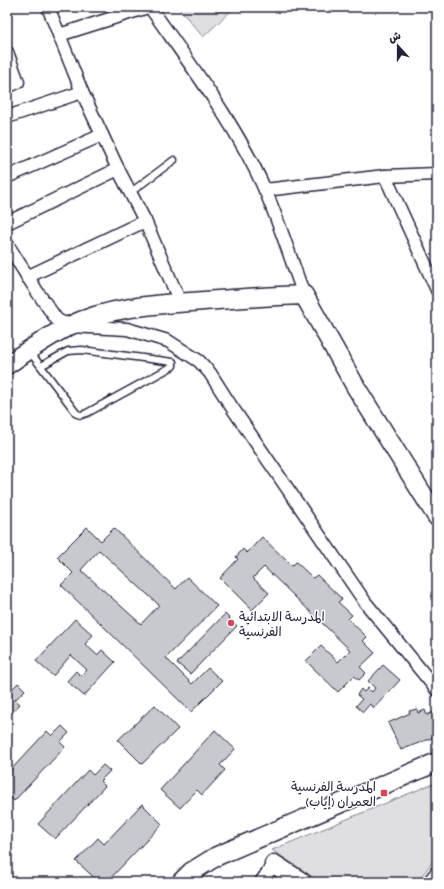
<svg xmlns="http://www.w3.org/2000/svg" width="444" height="889" font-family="Dekko,'Playpen Sans Arabic',sans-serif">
<rect width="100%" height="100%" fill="#fff"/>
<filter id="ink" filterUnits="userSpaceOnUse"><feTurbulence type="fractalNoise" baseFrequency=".025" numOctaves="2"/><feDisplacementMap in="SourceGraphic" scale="8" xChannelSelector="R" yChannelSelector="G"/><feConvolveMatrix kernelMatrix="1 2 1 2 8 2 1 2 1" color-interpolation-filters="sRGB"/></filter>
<g filter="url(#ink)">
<g fill="#dfdfe2" stroke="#80808e">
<polygon points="178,7 235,7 203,37"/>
<polygon points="437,782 437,856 417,882 320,882 272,850"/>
</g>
<g fill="#c8c8cf" stroke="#22223b" fill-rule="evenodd">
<path d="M87 527 101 541 114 528 176 589 187 577 217 606 166 658 192 684 208 668 222 681 191 712 61 585 73 573 57 557ZM99 550 159 605 141 624 81 570Z"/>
<polygon points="262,537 292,566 296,562 313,578 317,575 342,599 338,602 352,615 348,619 367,637 363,641 375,653 360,667 366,673 359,680 354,676 338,692 306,661 321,646 338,662 350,650 264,567 253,578 269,593 252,610 220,578 238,559 236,557 243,549 247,553"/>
<polygon points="7,549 12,554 7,558"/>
<polygon points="225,614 237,626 190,674 177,663"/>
<polygon points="75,619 93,635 85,644 97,655 102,650 115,662 84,696 67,681 76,671 81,676 87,670 71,655 53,676 36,661"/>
<polygon points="383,665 400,680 374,708 370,704 363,712 356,706 362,699 357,695 361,689 364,692 368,688 372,692 375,688 368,681"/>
<polygon points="18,683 25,690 15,700 20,704 7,718 7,692 8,693"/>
<polygon points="155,705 178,729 142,764 118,740"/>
<polygon points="417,709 418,713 425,710 427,715 434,712 437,720 437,734 433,735 434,737 401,750 388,723 410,713 409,711"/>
<polygon points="62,726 69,733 60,742 65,747 14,801 7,794 7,774 47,731 52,736"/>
<polygon points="215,730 235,749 220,765 225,770 202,795 197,790 180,808 160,790"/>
<polygon points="103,765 110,771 100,781 105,786 55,839 38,824 88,770 93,775"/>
<polygon points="142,804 162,824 107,882 99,882 76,861 98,838 104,844"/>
</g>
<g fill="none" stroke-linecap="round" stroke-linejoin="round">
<g stroke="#22223b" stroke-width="9">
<g id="lane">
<polyline points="131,192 174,160"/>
<polyline points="30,352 77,414 81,415 87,413 173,366 173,362 82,350 68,351 41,366"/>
</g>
</g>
<g stroke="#22223b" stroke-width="15">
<g id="street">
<polyline points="48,7 82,92 118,169 145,221 180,302"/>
<path d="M150 7C191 66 236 124 265 190 280 224 291 260 304 295"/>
<polyline points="59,35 148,7"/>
<polyline points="7,52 18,82 7,87"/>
<polyline points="7,117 82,92"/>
<polyline points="385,176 437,290"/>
<polyline points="7,177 102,135"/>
<polyline points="265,190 385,176 437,174"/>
<polyline points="7,223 118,169"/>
<polyline points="7,244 38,293 57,320 70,326 127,329 168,341 199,361 210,373 231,406 365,602 437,690"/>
<polyline points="27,277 145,221"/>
<polyline points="261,882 274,864"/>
<polyline points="429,882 437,872"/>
</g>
</g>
<g stroke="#22223b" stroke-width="21">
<g id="secondary">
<path d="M7 365C27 351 47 337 69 326 107 308 150 305 191 302 228 299 266 296 304 295L357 389 437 517"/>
<polyline points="274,864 302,882"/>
<polyline points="181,882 191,872 217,856 437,762"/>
</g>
</g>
<use href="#lane" stroke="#fff" stroke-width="6"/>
<use href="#street" stroke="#fff" stroke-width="12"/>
<use href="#secondary" stroke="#fff" stroke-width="18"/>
</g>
</g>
<g fill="#d1495b" stroke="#fff" stroke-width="1.5">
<circle cx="231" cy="623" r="4"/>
<rect x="380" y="789" width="8" height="8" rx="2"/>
</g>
<g text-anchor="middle" stroke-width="3" stroke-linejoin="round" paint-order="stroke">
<g font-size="13" fill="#22223b" stroke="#fff" text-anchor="start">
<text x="239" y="621">المدرسة الابتدائية<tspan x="239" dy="15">الفرنسية</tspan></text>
<text x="376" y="791" text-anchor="end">المدرسة الفرنسية<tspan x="376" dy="15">العمران (إياب)</tspan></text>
</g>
</g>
<rect width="444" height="889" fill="none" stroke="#fff" stroke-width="24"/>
<rect x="12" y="12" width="420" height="865" fill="none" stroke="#22223b" stroke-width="1.5" filter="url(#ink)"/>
<g transform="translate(398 46) rotate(339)" stroke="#ffffff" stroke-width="3" paint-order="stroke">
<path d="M0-3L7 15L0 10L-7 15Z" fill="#22223b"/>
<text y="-6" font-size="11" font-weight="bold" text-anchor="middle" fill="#22223b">ش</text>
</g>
</svg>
